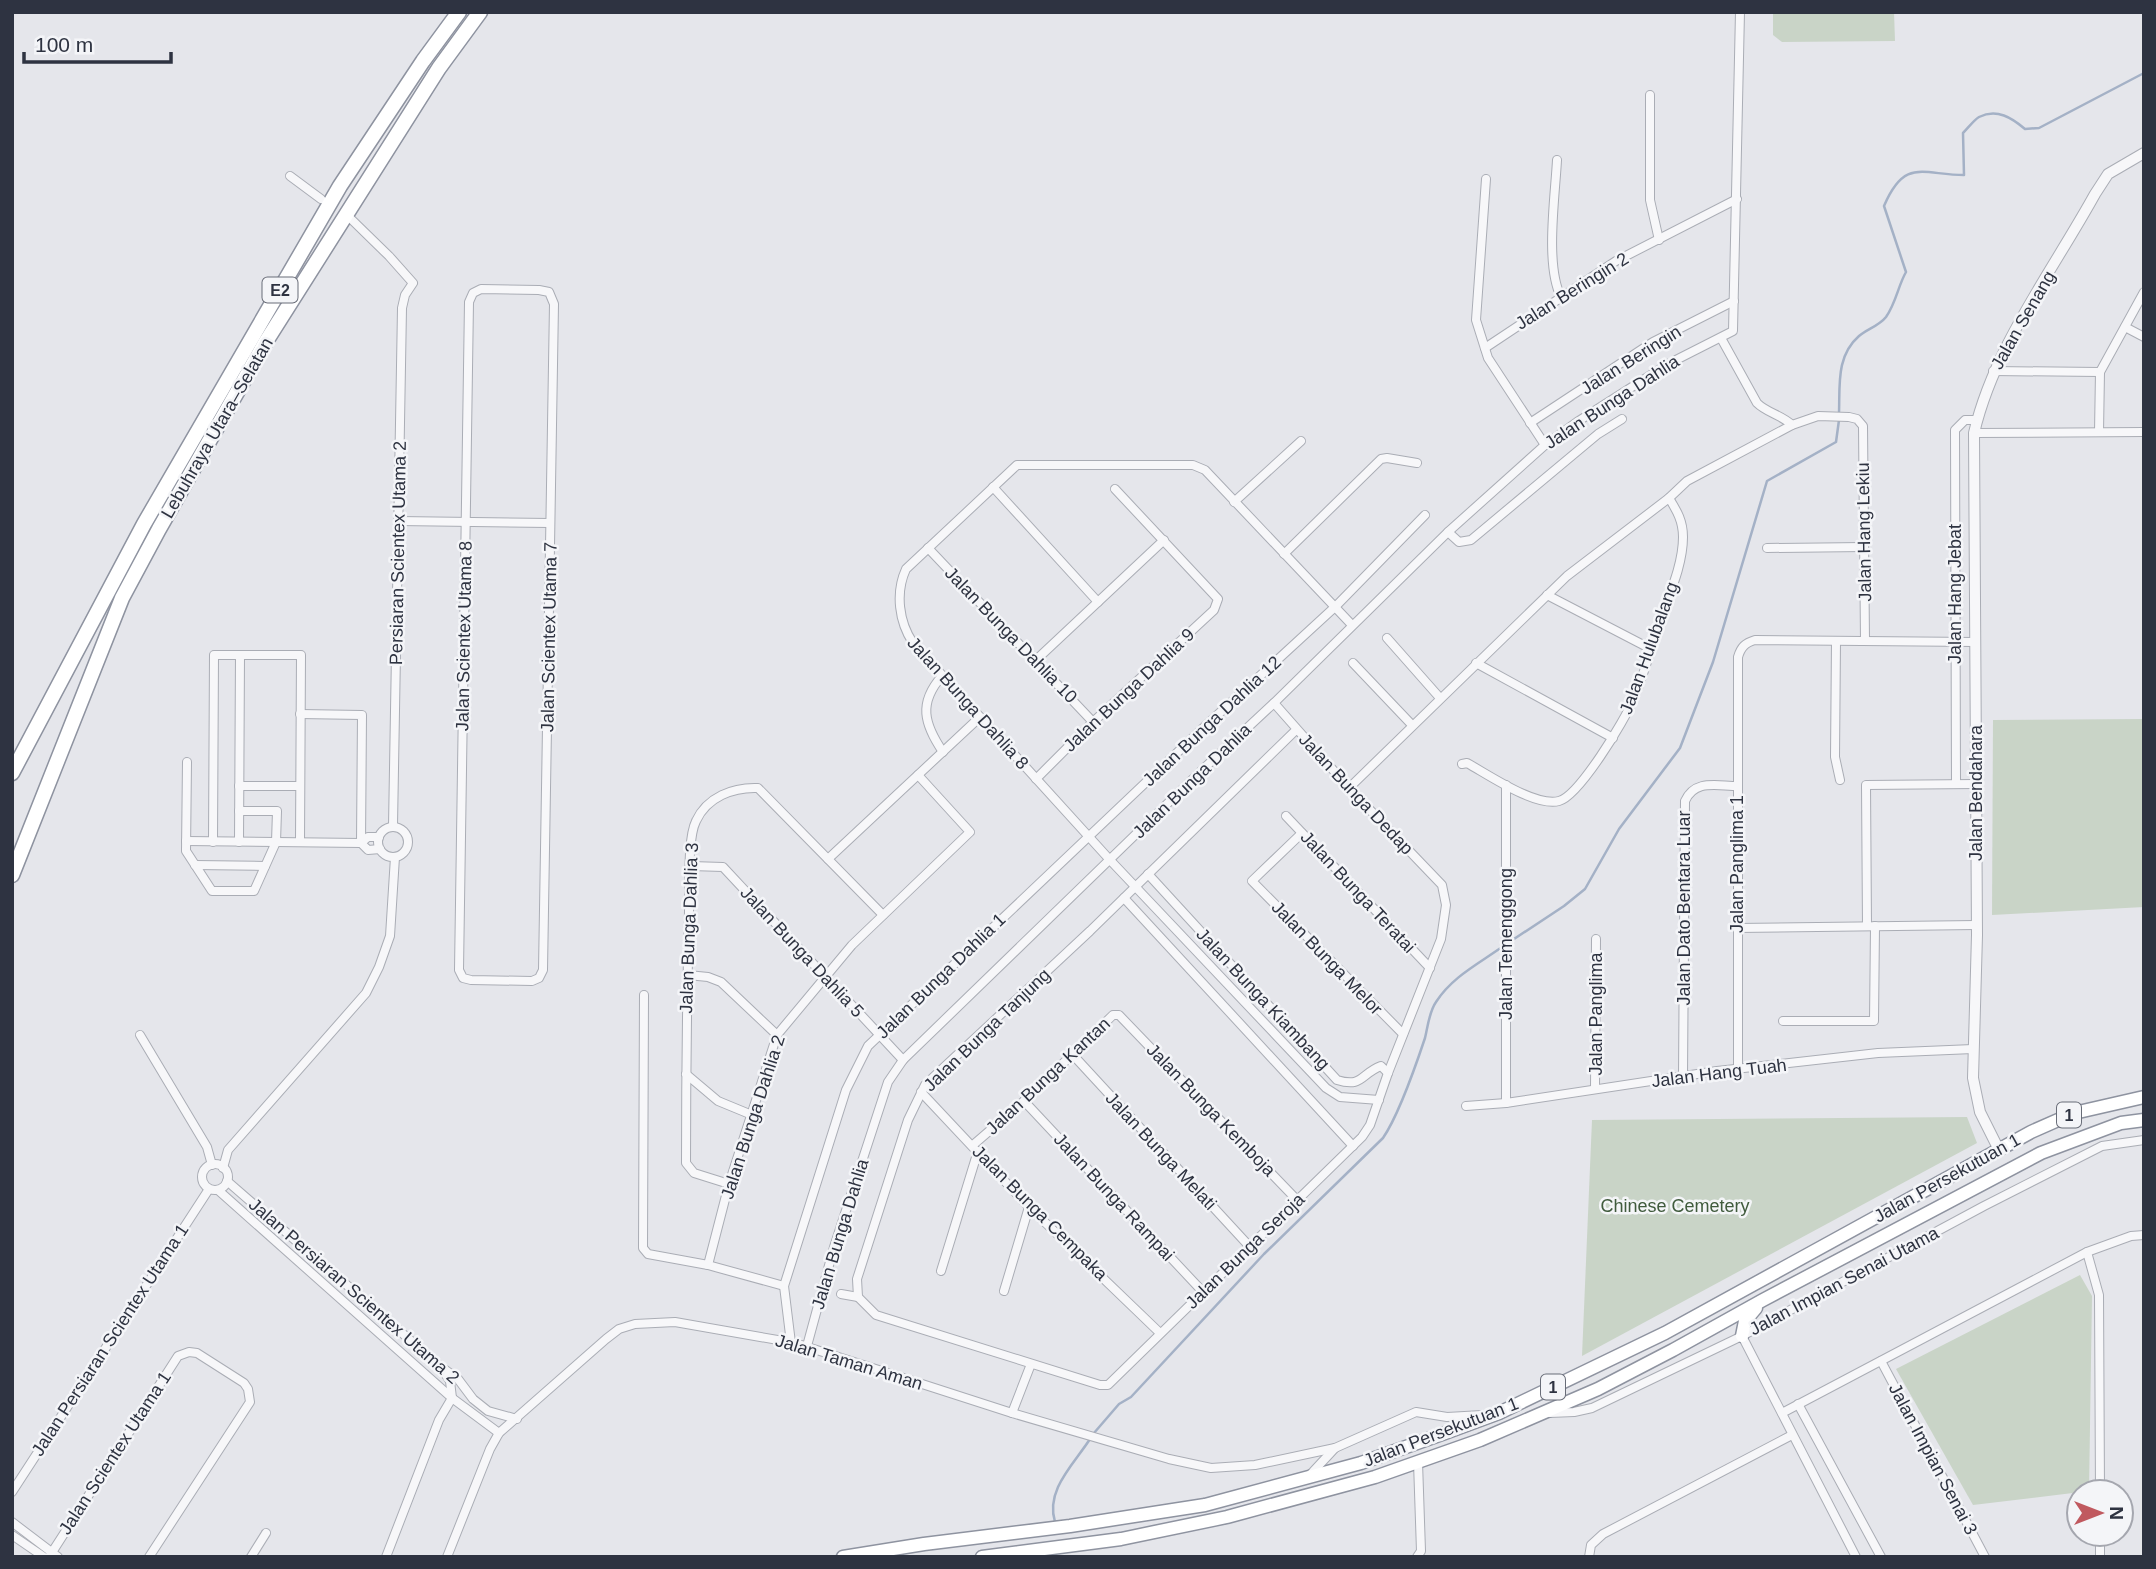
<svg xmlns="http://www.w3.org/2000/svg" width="2156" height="1569" font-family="Arial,sans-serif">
<rect width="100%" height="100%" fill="#e5e6eb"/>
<g fill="#c9d4c7">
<polygon points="1773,12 1894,12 1895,41 1782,42 1773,35"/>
<polygon points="2144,719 2144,907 1992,915 1993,720"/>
<polygon points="1967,1117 1977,1143 1582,1356 1592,1120"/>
<polygon points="2080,1275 2092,1296 2089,1491 1973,1505 1896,1369"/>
</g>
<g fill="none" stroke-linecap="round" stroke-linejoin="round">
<g stroke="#a4b1c6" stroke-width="2.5">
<path d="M1839 413C1840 385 1836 356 1859 336 1867 329 1879 326 1886 317 1896 303 1898 286 1906 272L1884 206C1905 157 1923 175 1964 175L1963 133C1968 128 1974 120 1979 117 1997 108 2012 118 2025 129L2039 128 2144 73"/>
<polyline points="1508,943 1564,906 1585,889 1619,829 1680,748 1713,662 1767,481 1836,442 1839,420"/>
<path d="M1094 1433 1119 1404 1131 1397 1264 1254 1383 1138C1398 1116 1416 1065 1425 1038 1428 1026 1429 1012 1436 1002 1452 977 1478 964 1502 947"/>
<path d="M1055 1522C1045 1490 1074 1464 1090 1439"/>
</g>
<g stroke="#aaadb5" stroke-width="10">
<g id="minor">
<polyline points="1650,95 1650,200 1659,240"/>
<path d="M1557 160C1555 198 1545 265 1561 297"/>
<polyline points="290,176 321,199"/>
<polyline points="1486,179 1476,320 1488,358 1545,445"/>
<polyline points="350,218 389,256 413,283 405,295 402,308 393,826"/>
<polygon points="481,289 539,290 549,292 554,304 543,970 539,978 532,981 471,980 463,978 459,970 469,302 473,293"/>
<polyline points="2125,327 2144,337"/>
<path d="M1721 338 1757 403C1767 413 1782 415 1792 425"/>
<polyline points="1485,348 1616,261 1737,199"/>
<polyline points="1993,371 2100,372"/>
<polyline points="1530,423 1653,342 1734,301"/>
<polyline points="2099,432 2100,372 2144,292"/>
<polyline points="1974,433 2144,432"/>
<polyline points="993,487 1098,602"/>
<polyline points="1234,502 1301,441"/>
<polyline points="398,521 550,523"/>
<polyline points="1448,532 1459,542 1471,540 1598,434 1622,419"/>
<polyline points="928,548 1093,722"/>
<polyline points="1767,548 1864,547"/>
<polyline points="1284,554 1381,459 1387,458 1417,463"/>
<polyline points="1547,595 1651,649"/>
<path d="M1352 625 1205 470 1193 465H1017L906 569C895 593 899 622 913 643L1110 860 1326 1088 1340 1097 1379 1100"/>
<polyline points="1387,638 1440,698"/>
<polyline points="1836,641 1835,757 1840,780"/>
<polyline points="1036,660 1164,540"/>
<polyline points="1353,663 1412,725"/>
<polyline points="1476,663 1613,738"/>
<path d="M942 676C918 703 924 724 943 752"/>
<polyline points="1274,703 1349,788 1442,885 1446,905 1441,939 1388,1073 1370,1125 1362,1137 1108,1385 1100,1385 876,1315 858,1297 857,1279 908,1120 925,1085 1090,931 1296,730"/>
<polyline points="300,714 362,715 361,843 368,850 380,849"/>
<polyline points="187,762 186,851 212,891 254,891 276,842 277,811 239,811"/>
<path d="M1462 764 1467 763C1489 775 1535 807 1559 801 1579 796 1625 720 1633 700 1644 675 1651 649 1659 624 1668 597 1683 566 1683 537 1683 521 1677 511 1669 498"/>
<polyline points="1036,779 1093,722 1214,610 1218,599 1115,489"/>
<polyline points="1956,784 1955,430 1965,420 1977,420"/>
<polyline points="239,786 300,786"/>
<polyline points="1349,788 1567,576 1669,498 1687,481 1792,425 1818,416 1849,417 1857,419 1863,426 1865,641"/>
<polyline points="1286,816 1430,968"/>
<circle cx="393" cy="842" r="15"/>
<polyline points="1302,833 1252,881 1403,1034"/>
<polyline points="186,841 361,843 368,837 379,837"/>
<polyline points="213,842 214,655 301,655 300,842"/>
<polyline points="239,842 240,655"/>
<polyline points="828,859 980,717"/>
<polyline points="195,865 265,866"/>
<polyline points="691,866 723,867 903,1060"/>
<path d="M1148 874 1337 1080C1363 1088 1360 1074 1381 1066L1388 1073"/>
<polyline points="1124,898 1353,1146"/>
<polyline points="1867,926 1866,785 1975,784"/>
<polyline points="1737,928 1976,925"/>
<polyline points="688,975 708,977 721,982 777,1035"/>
<polyline points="644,995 643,1248 648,1254 708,1265 784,1286"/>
<polyline points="1783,1021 1874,1021 1875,926"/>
<polyline points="140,1035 207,1147 212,1165"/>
<polyline points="1073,1055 1250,1247"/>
<path d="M1738 1070V657C1741 647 1745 643 1755 640L1975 642"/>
<polyline points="686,1074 718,1101 752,1115"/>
<path d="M1683 1076 1685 801C1695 779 1716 786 1738 786"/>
<polyline points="1595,1088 1596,939"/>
<polyline points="921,1092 1029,1207 1160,1333"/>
<polyline points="1024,1101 1203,1292"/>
<polyline points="1506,1103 1506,785"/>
<polyline points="1466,1106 1506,1103 1717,1071 1878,1053 1973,1049"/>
<polyline points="973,1145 1024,1101 1113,1015 1119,1015 1297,1200"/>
<circle cx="215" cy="1177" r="13"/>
<polyline points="223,1168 228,1150 366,993 379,967 390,936 395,857"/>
<polyline points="227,1181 440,1366 458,1379 473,1399 488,1411 517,1419"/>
<path d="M729 1184 694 1173 686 1163C686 1079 687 995 689 911 690 889 687 839 696 821 707 797 733 787 758 788L883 915"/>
<polyline points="218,1190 452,1398 499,1433"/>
<polyline points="2087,1252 2099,1295 2100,1492"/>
<polyline points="708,1265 729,1184 777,1035 852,945 970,832 918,775"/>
<polyline points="941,1271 978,1151"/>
<polyline points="1004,1291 1029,1207"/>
<polyline points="841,1294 858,1297"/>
<polyline points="1742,1336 1856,1557"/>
<polyline points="791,1343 784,1286 846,1090 868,1046 1201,730 1336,606 1425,515"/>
<polyline points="807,1346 834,1247 888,1082 903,1060 1201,771 1274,703 1448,532 1545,445 1577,422 1668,364 1733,331 1740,12"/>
<polyline points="1881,1361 1985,1557"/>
<polyline points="444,1372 450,1381 452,1398"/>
<polyline points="1798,1404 1881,1557"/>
<polyline points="1012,1413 1031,1364"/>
<polyline points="1550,1413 1574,1412 1592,1408 1742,1336 1984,1206 2102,1146 2144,1140"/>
<polyline points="1782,1413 2087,1252 2131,1236 2144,1235"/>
<polyline points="1309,1476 1335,1448 1416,1412 1447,1417 1482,1415"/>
<polyline points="12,1492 209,1189"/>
<polyline points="12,1522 58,1557"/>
<polyline points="2100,1534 2100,1557"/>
<polyline points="12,1535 44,1557"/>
<polyline points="49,1557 178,1356 189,1352 197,1353 244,1383 248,1389 250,1402 149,1557"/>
<polyline points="251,1557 266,1533"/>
<polyline points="386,1557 439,1420 452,1398"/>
<polyline points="447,1557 490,1449 499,1433 606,1339 619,1329 635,1324 675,1322 795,1343 1012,1413 1169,1459 1211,1468 1255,1465 1335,1448"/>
<polyline points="1417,1557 1421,1551 1418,1462"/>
<polyline points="1589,1557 1591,1545 1603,1534 1792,1435"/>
</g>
</g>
<g stroke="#aaadb5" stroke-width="12">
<path id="tertiary" d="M1998 1148 1980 1112 1973 1078 1977 935 1974 433C1994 347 2052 272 2095 194L2108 174 2144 153"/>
</g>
<g stroke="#8e93a0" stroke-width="15">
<g id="trunk">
<polyline points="1742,1336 1745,1321 1756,1308"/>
<polyline points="843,1557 924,1544 1070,1526 1205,1505 1361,1463 1445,1433 1499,1413 1665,1333 2031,1132 2074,1113 2144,1097"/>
<polyline points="982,1557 1121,1539 1227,1517 1375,1477 1480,1440 1598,1389 1673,1350 1763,1300 2041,1153 2121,1123 2144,1120"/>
</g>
</g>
<g stroke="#8e93a0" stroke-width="17">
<g id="motorway">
<polyline points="12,773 144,524 340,186 423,61 459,12"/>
<polyline points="12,875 122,598 159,529 265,343 439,68 480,12"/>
</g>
</g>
<use href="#minor" stroke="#f7f7f9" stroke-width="8"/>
<use href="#tertiary" stroke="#f7f7f9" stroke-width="10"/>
<use href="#trunk" stroke="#fff" stroke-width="12"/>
<use href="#motorway" stroke="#fff" stroke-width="14"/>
</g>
<g text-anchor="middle" stroke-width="5" stroke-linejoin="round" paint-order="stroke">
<g fill="#f4f5f8" stroke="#696d78" stroke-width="2">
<rect x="262.5" y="277.5" width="35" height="25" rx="5"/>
<rect x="2057" y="1102.5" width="24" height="25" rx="5"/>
<rect x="1541" y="1374.5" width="24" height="25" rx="5"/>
</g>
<g font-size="16" font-weight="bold" fill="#2e3341">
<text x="280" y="296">E2</text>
<text x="2069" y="1121">1</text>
<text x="1553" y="1393">1</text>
</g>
<g font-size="18" fill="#2e3341" stroke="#f4f5f8">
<text transform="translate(1572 291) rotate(-32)" y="6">Jalan Beringin 2</text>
<text transform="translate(2023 320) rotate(-60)" y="6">Jalan Senang</text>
<text transform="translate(1631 360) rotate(-32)" y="6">Jalan Beringin</text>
<text transform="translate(1612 402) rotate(-33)" y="6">Jalan Bunga Dahlia</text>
<text transform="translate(217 428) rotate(-60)" y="6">Lebuhraya Utara–Selatan</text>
<text transform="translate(1864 532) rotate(-91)" y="6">Jalan Hang Lekiu</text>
<text transform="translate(398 553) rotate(-89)" y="6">Persiaran Scientex Utama 2</text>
<text transform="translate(1955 594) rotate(-90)" y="6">Jalan Hang Jebat</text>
<text transform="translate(1011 635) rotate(46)" y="6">Jalan Bunga Dahlia 10</text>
<text transform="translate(464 636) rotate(-89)" y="6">Jalan Scientex Utama 8</text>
<text transform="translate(549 637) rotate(-89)" y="6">Jalan Scientex Utama 7</text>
<text transform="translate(1649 648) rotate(-70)" y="6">Jalan Hulubalang</text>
<text transform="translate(1129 690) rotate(-43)" y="6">Jalan Bunga Dahlia 9</text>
<text transform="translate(968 703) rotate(48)" y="6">Jalan Bunga Dahlia 8</text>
<text transform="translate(1212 721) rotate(-43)" y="6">Jalan Bunga Dahlia 12</text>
<text transform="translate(1192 781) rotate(-44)" y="6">Jalan Bunga Dahlia</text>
<text transform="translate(1976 793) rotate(-90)" y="6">Jalan Bendahara</text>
<text transform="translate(1356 794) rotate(47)" y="6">Jalan Bunga Dedap</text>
<text transform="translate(1737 864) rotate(-90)" y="6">Jalan Panglima 1</text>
<text transform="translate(1358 892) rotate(47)" y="6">Jalan Bunga Teratai</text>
<text transform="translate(1684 908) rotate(-90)" y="6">Jalan Dato Bentara Luar</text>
<text transform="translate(689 928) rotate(-88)" y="6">Jalan Bunga Dahlia 3</text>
<text transform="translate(1506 944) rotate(-90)" y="6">Jalan Temenggong</text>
<text transform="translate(802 952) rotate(47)" y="6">Jalan Bunga Dahlia 5</text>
<text transform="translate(1327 958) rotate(46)" y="6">Jalan Bunga Melor</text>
<text transform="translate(941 976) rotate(-44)" y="6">Jalan Bunga Dahlia 1</text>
<text transform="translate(1263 999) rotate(47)" y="6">Jalan Bunga Kiambang</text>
<text transform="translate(1596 1014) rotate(-90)" y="6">Jalan Panglima</text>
<text transform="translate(987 1030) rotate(-44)" y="6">Jalan Bunga Tanjung</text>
<text transform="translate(1719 1073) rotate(-7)" y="6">Jalan Hang Tuah</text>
<text transform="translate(1048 1076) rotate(-43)" y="6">Jalan Bunga Kantan</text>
<text transform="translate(1211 1110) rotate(46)" y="6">Jalan Bunga Kemboja</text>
<text transform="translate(753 1117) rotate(-72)" y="6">Jalan Bunga Dahlia 2</text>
<text transform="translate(1161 1151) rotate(47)" y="6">Jalan Bunga Melati</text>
<text transform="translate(1947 1178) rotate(-29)" y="6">Jalan Persekutuan 1</text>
<text transform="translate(1114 1197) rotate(47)" y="6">Jalan Bunga Rampai</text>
<text transform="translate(1040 1213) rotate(45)" y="6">Jalan Bunga Cempaka</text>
<text transform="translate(840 1234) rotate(-73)" y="6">Jalan Bunga Dahlia</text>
<text transform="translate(1245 1251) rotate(-44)" y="6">Jalan Bunga Seroja</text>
<text transform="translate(1844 1281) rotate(-28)" y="6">Jalan Impian Senai Utama</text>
<text transform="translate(354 1291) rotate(41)" y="6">Jalan Persiaran Scientex Utama 2</text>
<text transform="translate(110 1340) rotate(-57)" y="6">Jalan Persiaran Scientex Utama 1</text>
<text transform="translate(849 1362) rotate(17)" y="6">Jalan Taman Aman</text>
<text transform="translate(1441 1432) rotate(-21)" y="6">Jalan Persekutuan 1</text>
<text transform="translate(115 1453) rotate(-57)" y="6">Jalan Scientex Utama 1</text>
<text transform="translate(1933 1459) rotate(62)" y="6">Jalan Impian Senai 3</text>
</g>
<g font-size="18" fill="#405b3d" stroke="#f4f5f8">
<text x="1675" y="1212">Chinese Cemetery</text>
</g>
</g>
<rect width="2156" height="1569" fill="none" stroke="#2e3341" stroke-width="28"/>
<g transform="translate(2100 1513) rotate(90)"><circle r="33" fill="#f4f5f8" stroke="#a5a7af" stroke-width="2"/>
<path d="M0-5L12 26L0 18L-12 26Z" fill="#c0595f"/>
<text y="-10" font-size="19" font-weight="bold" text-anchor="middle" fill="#2e3341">N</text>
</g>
<path d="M24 52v10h147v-10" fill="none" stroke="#2e3341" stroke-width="3.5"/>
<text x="35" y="52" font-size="21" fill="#2e3341" stroke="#f4f5f8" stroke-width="5" paint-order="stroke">100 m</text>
</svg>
